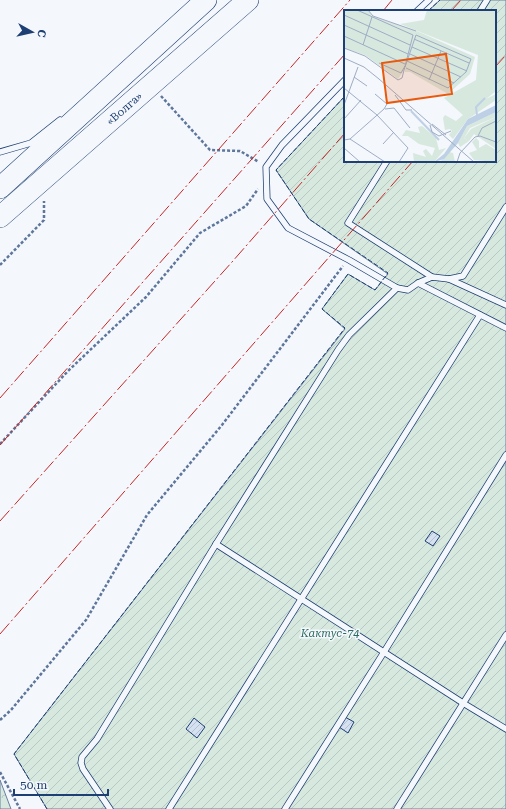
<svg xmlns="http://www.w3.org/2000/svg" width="506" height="809" font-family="'Roboto Serif',serif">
<defs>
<pattern id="forest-crowns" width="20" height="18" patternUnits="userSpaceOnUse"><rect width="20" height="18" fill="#d7e8df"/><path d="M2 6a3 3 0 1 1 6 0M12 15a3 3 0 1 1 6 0" fill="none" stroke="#b8c8c3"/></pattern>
<pattern id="garden-furrows" width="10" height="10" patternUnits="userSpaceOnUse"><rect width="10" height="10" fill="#d7e8df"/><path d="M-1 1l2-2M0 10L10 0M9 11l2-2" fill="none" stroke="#b8c8c3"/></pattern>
<pattern id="building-hatch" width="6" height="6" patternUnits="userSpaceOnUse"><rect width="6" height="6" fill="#d5e0f0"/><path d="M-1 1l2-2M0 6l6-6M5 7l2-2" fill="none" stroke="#b6c1d1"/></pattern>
</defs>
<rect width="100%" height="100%" fill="#f4f7fb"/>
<polygon fill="url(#forest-crowns)" stroke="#687fa3" points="0,780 11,809 0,809"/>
<polygon fill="url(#garden-furrows)" stroke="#687fa3" points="440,0 506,0 506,809 47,809 14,754 345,329 322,309 348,274 375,290 388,274 309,219 276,170 345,96 345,161 495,161 495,11 428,11"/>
<g fill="url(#building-hatch)" stroke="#1d3f73">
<polygon points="432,531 440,536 433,546 425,541"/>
<polygon points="345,717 354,722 348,733 339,727"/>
<polygon points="194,718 205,727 197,738 186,729"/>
</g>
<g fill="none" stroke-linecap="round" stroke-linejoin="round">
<g stroke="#1d3f73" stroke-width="7">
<g id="lane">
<polyline points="417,11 429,0"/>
<polyline points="480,11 487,0"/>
<polyline points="345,80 282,145 266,167 267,199 288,228 349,260 397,288 408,290 418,283 432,277 449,279 506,305"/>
<polyline points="0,152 31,143 60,120"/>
<polyline points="387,161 348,223 432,277"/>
<polyline points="449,279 463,276 506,207"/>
<polyline points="418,283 506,328"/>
<polyline points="216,544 463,703 506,729"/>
<polyline points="110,809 83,769 81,763 82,757 97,739 216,544 338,350 349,335 397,288"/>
<polyline points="169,809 480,315"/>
<polyline points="285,809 384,652 506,455"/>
<polyline points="397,809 506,635"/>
</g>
</g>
<g stroke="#1d3f73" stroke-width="22">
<g id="highway">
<polyline points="0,188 206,0"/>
<path id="s1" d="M0 217 248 0"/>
</g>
</g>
<g stroke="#5e769c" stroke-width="2.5" stroke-dasharray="3 2" stroke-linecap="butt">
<polyline points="161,96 210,150 240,151 259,162"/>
<polyline points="0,265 44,220 44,201"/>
<polyline points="0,444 68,371 146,297 200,233 246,206 258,189"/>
<polyline points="0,720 11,710 86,620 147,515 222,425 343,266"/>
<polyline points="0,772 20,809"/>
</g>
<use href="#lane" stroke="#f4f7fb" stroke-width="5.5"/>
<use href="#highway" stroke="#f4f7fb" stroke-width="21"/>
<g stroke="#1d3f73" stroke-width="1" stroke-dasharray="5 2" stroke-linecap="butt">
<polyline points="428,11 440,0"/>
<polyline points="47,809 14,754 345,328 322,309 348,274 375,290 388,273 309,219 276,170 345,96"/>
</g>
<g stroke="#c62828" stroke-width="1" stroke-dasharray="14 3 2 3" stroke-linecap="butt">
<polyline points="383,11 392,0"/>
<polyline points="451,11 461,0"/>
<polyline points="495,67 506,55"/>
<polyline points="0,398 350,0"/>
<polyline points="0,445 142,283 345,54"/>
<polyline points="0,521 232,262 345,133"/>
<polyline points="0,634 413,161"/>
</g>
</g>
<g text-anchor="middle" stroke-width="3" stroke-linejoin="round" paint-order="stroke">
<g font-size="11" fill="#1d3f73" stroke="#f4f7fb">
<text dy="4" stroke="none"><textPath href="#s1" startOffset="165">«Волга»</textPath></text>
</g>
<g font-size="11" font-style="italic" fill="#2c6c60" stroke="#f4f7fb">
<text x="330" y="637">Кактус-74</text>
</g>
</g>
<g transform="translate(344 10)">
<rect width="152" height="152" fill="#f4f7fb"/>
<path d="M83 0H152V81L142 89 152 84V90L124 109 109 129 105 125 108 121 106 119 101 120 99 108 101 105 112 111 119 105 100 88 132 70 134 45 56 14 80 10ZM152 102V107L126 118 120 128 125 131 116 137 114 133 123 116ZM78 116 92 128 95 140 102 138 90 152H70L69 143 82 147 79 141 82 139 88 146 91 138 75 134 64 126H58L62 120 76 123 74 117ZM132 128 135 131V138L142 134 152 140V152L130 150 125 143 133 140 128 132ZM105 142 109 143 111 152H96Z" fill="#d7e8df"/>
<path d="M0 0H24L28 6 73 21 131 47 126 64 104 84 66 62H61V59L54 69 21 45 0 38ZM152 107V139L130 124 125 131 120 128 127 119Z" fill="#d7e8df"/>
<path d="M152 95V102L123 116 114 133 100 149 90 152 100 144 124 109Z" fill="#bed0e5"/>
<path fill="none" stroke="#bed0e5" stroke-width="2" d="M67 101 95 130M133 105 132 97 141 88"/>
<path fill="none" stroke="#9eadc5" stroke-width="1" d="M24 0 29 6 72 21M0 5 66 35M0 15 64 44M0 26 61 54M70 29 125 53M19 35 28 7M68 37 123 61M0 38 21 46 54 70 58 68 69 25 13 0M66 44 117 67M0 48 20 57 35 69 130 152M63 51 110 73M35 53 57 63 61 56M61 57 72 25 127 49 122 62 104 78 62 58M10 67 23 76M85 70 97 41M0 78 33 105 64 138M51 85 62 100H68M0 95 14 57M41 99 50 98 66 118M0 109 17 90M88 114 102 125M86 115 88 122 95 126 107 121M134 126 138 118 152 111M6 129 41 152M0 130 6 129 40 99 43 94 31 84M39 134 50 122M0 138 16 152M55 152 64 138M113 152 116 143 131 127 136 126 152 132"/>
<path fill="#e8590c" fill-opacity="0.15" stroke="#e8590c" stroke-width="2" d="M102 44 108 84 43 93 38 53Z"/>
<rect width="152" height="152" fill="none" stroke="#1d3f73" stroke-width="2"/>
</g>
<g transform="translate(32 32) rotate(98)" stroke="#f4f7fb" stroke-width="3" paint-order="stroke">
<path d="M0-3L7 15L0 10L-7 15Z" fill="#1d3f73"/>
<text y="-6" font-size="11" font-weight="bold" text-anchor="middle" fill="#1d3f73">С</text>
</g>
<path d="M14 789v6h94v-6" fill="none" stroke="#1d3f73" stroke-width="2"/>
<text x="20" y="789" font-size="12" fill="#1d3f73" stroke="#f4f7fb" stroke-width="3" paint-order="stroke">50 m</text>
</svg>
